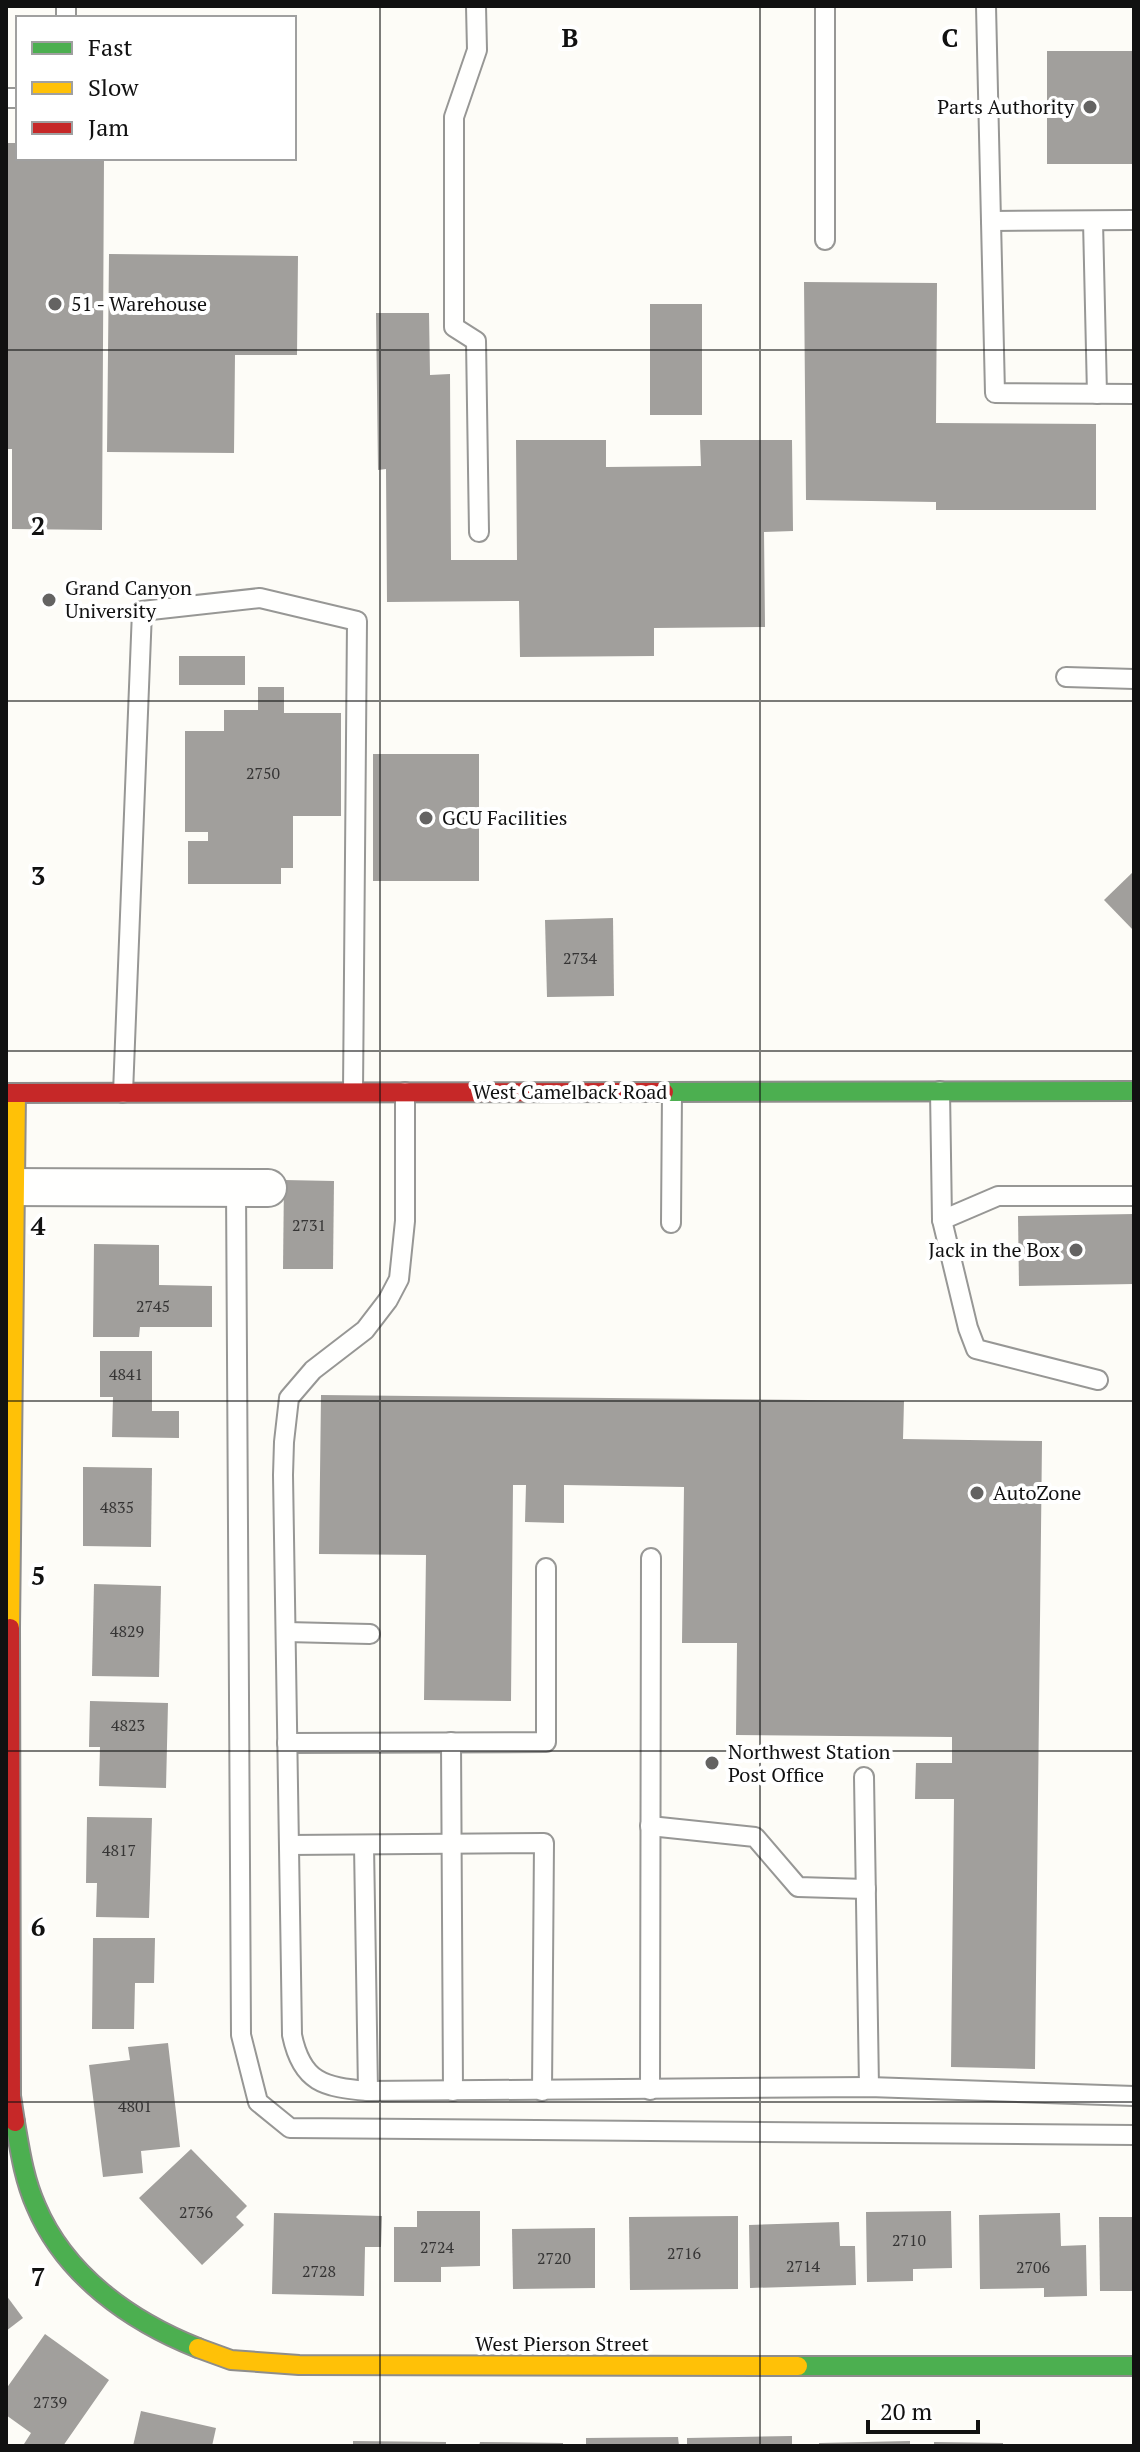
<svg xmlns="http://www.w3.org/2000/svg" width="1140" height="2452" font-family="'PT Serif',serif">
<rect width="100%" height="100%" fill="#fdfcf7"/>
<g fill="#a19f9c">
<rect x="1047" y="51" width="87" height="113"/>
<polygon points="6,143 18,143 18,158 104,158 102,530 12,529 12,449 6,449"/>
<polygon points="109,254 298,256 297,355 235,355 234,453 107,452"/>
<polygon points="804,282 937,283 936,423 1096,424 1096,510 936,510 936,502 806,500"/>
<rect x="650" y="304" width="52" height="111"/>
<polygon points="376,313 429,313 430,375 450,374 451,560 517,560 516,440 606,440 606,467 701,466 700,440 792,440 793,531 764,532 765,627 654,628 654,656 520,657 519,601 387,602 386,469 378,470"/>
<rect x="179" y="656" width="66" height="29"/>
<polygon points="258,687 284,687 284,713 341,713 341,816 293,816 293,868 281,868 281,884 188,884 188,841 208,841 208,832 185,832 185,731 224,731 224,710 258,710"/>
<rect x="373" y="754" width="106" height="127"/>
<polygon points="1134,871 1134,931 1104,900"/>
<polygon points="613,918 614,996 547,997 545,920"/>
<polygon points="284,1180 334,1181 333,1269 283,1269"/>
<polygon points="1134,1214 1134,1284 1019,1286 1018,1216"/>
<polygon points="94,1244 159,1245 159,1285 212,1286 212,1327 140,1327 139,1337 93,1337"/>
<polygon points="100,1351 152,1351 152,1411 179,1411 179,1438 112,1437 113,1397 100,1397"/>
<polygon points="321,1395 904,1401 903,1439 1042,1441 1035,2069 951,2067 954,1799 915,1799 916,1763 952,1763 952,1737 736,1735 737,1643 682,1643 684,1487 564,1485 564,1523 525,1522 526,1485 513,1485 511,1701 424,1700 426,1555 319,1554"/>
<polygon points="83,1467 152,1468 151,1547 83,1546"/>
<polygon points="94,1584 161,1586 159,1677 92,1676"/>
<polygon points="90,1701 168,1703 166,1788 99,1786 100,1747 89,1747"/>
<polygon points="87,1817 152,1818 149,1918 96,1917 97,1883 86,1883"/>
<polygon points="93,1938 155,1938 154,1983 135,1983 134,2029 92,2029"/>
<polygon points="168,2043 180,2147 141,2151 143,2173 103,2177 89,2065 130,2060 128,2047"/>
<polygon points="191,2149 247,2206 236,2217 244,2225 202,2265 139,2198"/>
<polygon points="417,2211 480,2211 480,2266 441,2267 441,2282 394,2282 394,2227 417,2227"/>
<polygon points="951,2211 952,2268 913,2269 913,2281 867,2282 866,2212"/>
<polygon points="274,2213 382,2216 381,2247 365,2247 364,2296 272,2294"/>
<polygon points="1060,2213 1061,2246 1086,2245 1087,2296 1044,2297 1044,2288 980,2289 979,2215"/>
<polygon points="738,2216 738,2289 630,2290 629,2217"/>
<polygon points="1099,2217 1134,2217 1134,2291 1100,2291"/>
<polygon points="839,2222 840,2246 855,2246 856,2285 750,2288 749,2225"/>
<polygon points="595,2228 595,2288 513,2289 512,2229"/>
<polygon points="6,2295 23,2318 6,2331"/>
<polygon points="45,2334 109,2380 63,2446 26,2446 24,2444 31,2433 6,2415 6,2389"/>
<polygon points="141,2411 216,2428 212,2446 133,2446"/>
<polygon points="792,2436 792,2446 687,2446 687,2438"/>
<polygon points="678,2437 679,2446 586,2446 586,2438"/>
<polygon points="353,2441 446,2442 446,2446 353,2446"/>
<polygon points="910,2441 910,2446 819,2446 819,2443"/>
<polygon points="480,2442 563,2443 563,2446 479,2446"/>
<polygon points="934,2442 1003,2443 1003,2446 934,2446"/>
</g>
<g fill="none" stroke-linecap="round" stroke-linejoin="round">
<g stroke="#979795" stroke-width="22">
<g id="lane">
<polyline points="66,6 66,18"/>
<polyline points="476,6 477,50 454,117 454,327 476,341 479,532"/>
<polyline points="825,6 825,240"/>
<polyline points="986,6 995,393 1134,394"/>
<polyline points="6,98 18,98"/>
<polyline points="991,221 1134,220"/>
<polyline points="1093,221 1097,394"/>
<polyline points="1066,677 1134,679"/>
<polyline points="940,1091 942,1220 968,1328 976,1349 1098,1380"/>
<path d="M405 1092V1221L399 1279 388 1300 365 1330 313 1370 289 1398 284 1442 283 1475 292 2035C302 2083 324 2087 368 2091L869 2087 1134 2096"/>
<polyline points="123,1093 142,611 260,598 357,621 353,1092"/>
<polyline points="236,1187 241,2035 258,2102 290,2128 1134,2135"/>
<polyline points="942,1220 998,1196 1134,1196"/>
<polyline points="671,1223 672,1092"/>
<polyline points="286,1632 370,1634"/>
<polyline points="451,1742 453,2091"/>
<polyline points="287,1743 546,1742 546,1568"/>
<polyline points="864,1777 869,2087"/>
<polyline points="650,1826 755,1837 798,1887 866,1889"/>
<polyline points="289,1845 544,1843 542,2091"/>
<polyline points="364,1845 368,2091"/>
<polyline points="650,2090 651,1558"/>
</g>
</g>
<g stroke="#979795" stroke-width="40">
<polyline id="street" points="6,1187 268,1188"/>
</g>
<g stroke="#8e8d8b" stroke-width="22">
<g id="fast">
<polyline points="664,1092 1134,1091"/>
<path d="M15 2122C20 2151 24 2179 36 2206 65 2275 130 2321 198 2348"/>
<polyline points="798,2366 1134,2366"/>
</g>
</g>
<g stroke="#8e8d8b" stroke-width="22">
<g id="slow">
<polyline points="10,1628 16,1093"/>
<polyline points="198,2348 231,2360 299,2365 798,2366"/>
</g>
</g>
<g stroke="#8e8d8b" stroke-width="22">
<g id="jam">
<polyline points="6,1093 664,1092"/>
<polyline points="10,1628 11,2096 15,2122"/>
</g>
</g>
<use href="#lane" stroke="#fffffe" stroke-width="18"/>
<use href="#street" stroke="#fffffe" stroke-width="36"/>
<use href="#fast" stroke="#4caf50" stroke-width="18"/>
<use href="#slow" stroke="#ffc107" stroke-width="18"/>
<use href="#jam" stroke="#c62828" stroke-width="18"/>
</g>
<path fill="none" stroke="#111" stroke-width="2" stroke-opacity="0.55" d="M380 6V2446M760 6V2446M6 350H1134M6 701H1134M6 1051H1134M6 1401H1134M6 1751H1134M6 2102H1134"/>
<g fill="#646362" stroke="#fff" stroke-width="3">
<circle cx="1090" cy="107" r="8"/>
<circle cx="55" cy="304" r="8"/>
<circle cx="49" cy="600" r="8"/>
<circle cx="426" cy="818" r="8"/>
<circle cx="1076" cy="1250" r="8"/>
<circle cx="977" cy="1493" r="8"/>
<circle cx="712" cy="1763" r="8"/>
</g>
<g text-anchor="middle" stroke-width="8" stroke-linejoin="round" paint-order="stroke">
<g font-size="16" fill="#353434">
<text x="263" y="779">2750</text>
<text x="580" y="964">2734</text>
<text x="309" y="1231">2731</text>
<text x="153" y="1312">2745</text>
<text x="126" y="1380">4841</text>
<text x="117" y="1513">4835</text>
<text x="127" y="1637">4829</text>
<text x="128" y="1731">4823</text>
<text x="119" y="1856">4817</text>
<text x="135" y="2112">4801</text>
<text x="196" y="2218">2736</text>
<text x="909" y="2246">2710</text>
<text x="437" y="2253">2724</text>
<text x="684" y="2259">2716</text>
<text x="554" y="2264">2720</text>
<text x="803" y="2272">2714</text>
<text x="1033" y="2273">2706</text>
<text x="319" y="2277">2728</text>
<text x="50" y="2408">2739</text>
</g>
<g font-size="20" fill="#111" stroke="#fff" text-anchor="start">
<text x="1074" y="114" text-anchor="end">Parts Authority</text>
<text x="71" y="311">51 - Warehouse</text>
<text x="65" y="595">Grand Canyon<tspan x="65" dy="23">University</tspan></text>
<text x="442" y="825">GCU Facilities</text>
<text x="1060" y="1257" text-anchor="end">Jack in the Box</text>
<text x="993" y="1500">AutoZone</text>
<text x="728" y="1759">Northwest Station<tspan x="728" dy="23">Post Office</tspan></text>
</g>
<g font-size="20" fill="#111" stroke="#fff">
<text x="570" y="1099">West Camelback Road</text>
<text x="562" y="2351">West Pierson Street</text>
</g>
</g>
<g font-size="26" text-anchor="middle" font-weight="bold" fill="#111" stroke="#fff" stroke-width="8" stroke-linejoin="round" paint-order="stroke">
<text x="570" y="47">B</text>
<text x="950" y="47">C</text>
<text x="38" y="535">2</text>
<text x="38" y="885">3</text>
<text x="38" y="1235">4</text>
<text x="38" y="1585">5</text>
<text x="38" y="1936">6</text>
<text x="38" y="2286">7</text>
</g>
<rect width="1140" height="2452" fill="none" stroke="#111111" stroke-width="16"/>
<rect x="16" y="16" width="280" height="144" fill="#ffffff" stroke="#a0a0a0" stroke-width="2"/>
<rect x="32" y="42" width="40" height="12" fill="#4caf50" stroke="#a0a0a0" stroke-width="2"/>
<text x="88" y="56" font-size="24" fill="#111111">Fast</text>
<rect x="32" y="82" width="40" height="12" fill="#ffc107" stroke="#a0a0a0" stroke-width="2"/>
<text x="88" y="96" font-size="24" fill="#111111">Slow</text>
<rect x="32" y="122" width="40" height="12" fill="#c62828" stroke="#a0a0a0" stroke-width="2"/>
<text x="88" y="136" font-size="24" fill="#111111">Jam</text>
<path d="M868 2420v12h110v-12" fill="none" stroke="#111111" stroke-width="4"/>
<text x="880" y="2420" font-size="24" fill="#111111" stroke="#ffffff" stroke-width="6" paint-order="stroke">20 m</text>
</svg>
